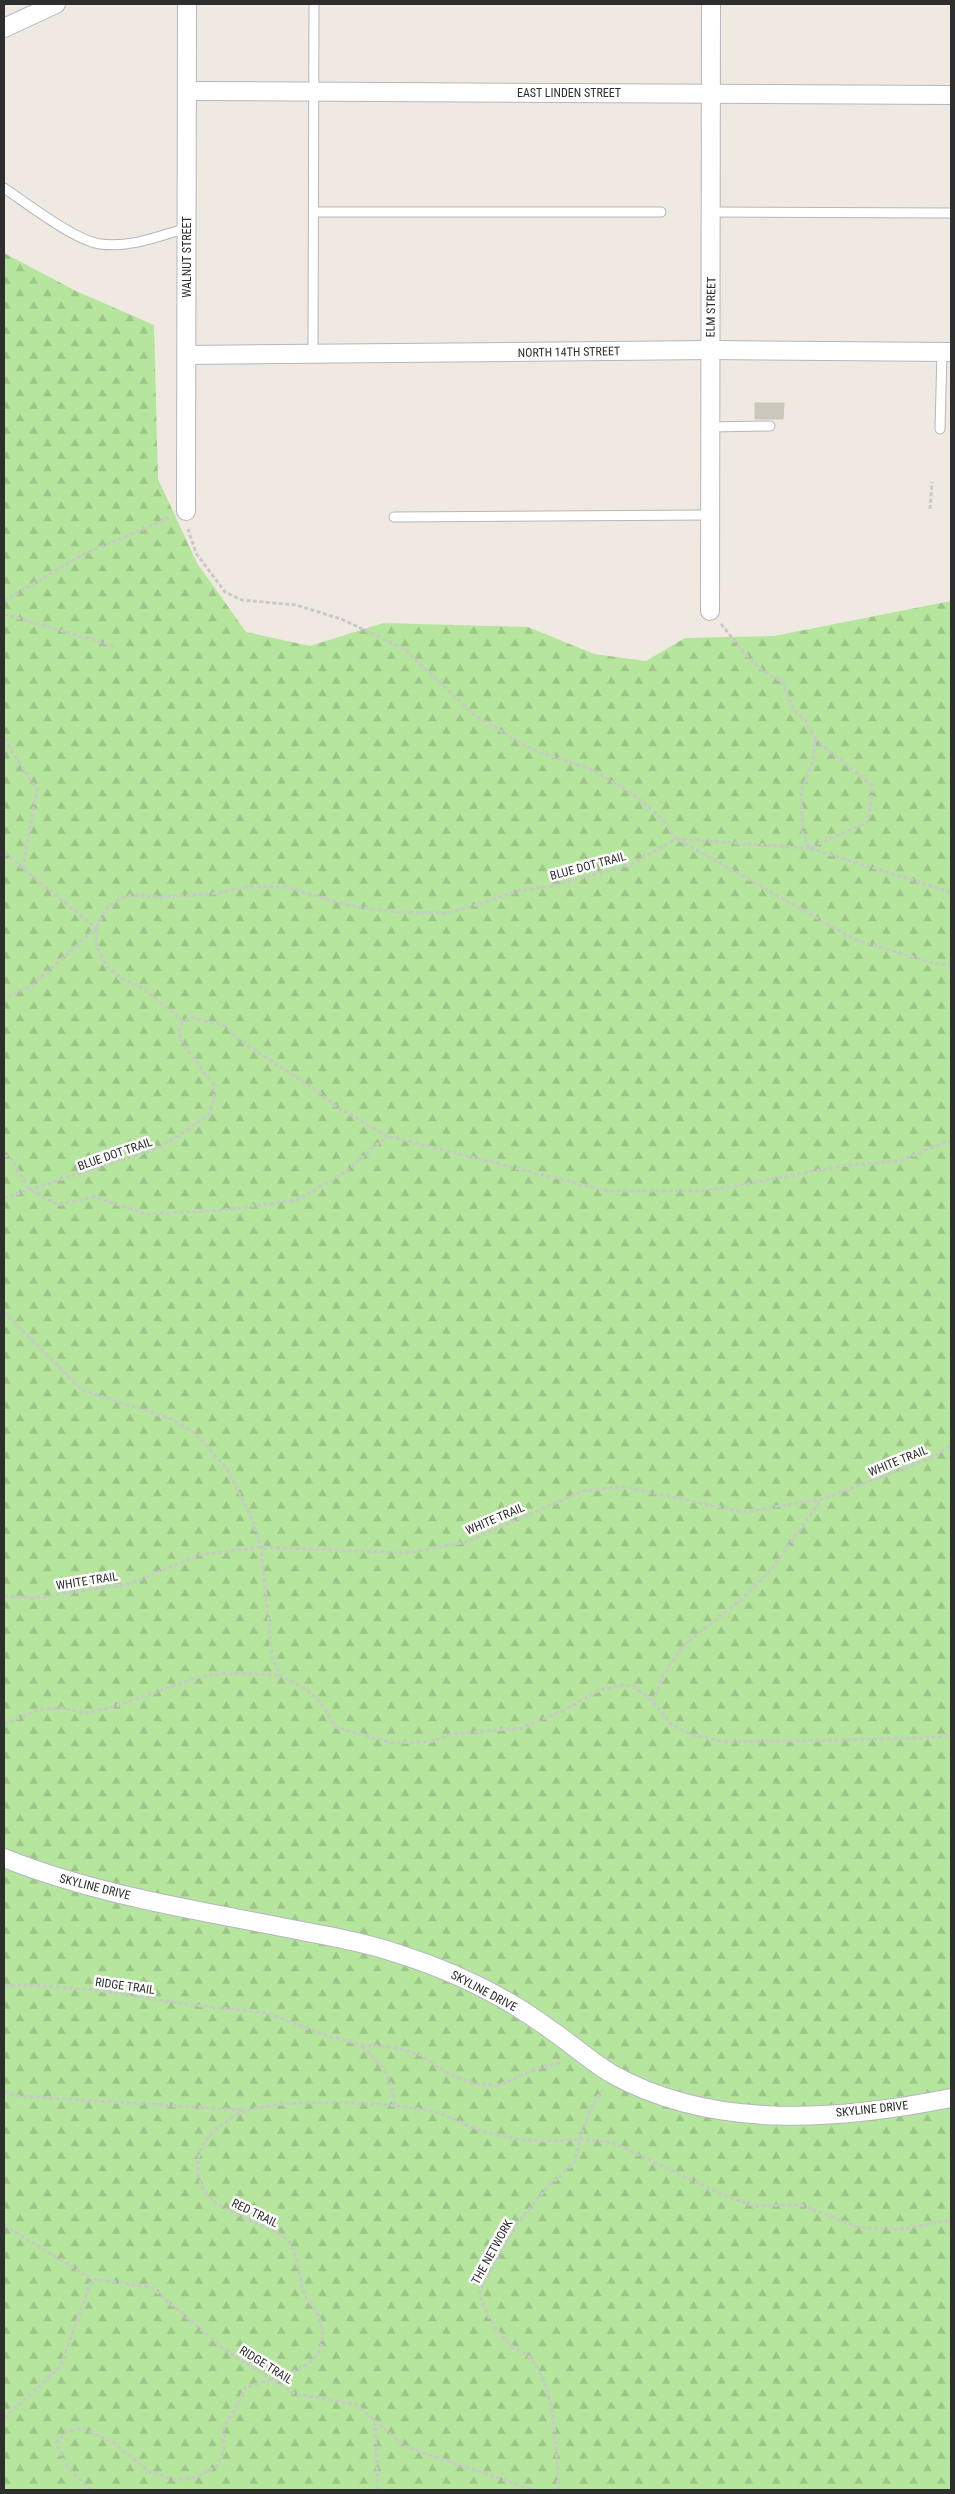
<svg xmlns="http://www.w3.org/2000/svg" width="955" height="2494" font-family="'Roboto Condensed',sans-serif">
<defs>
<pattern id="forest-firs" width="22" height="20" patternUnits="userSpaceOnUse" patternTransform="scale(1.25)"><rect width="22" height="20" fill="#b6e59e"/><path d="M5 1l3.5 6h-7zM16 11l3.5 6h-7z" fill="#9dc588"/></pattern>
</defs>
<rect width="100%" height="100%" fill="#efe9e1"/>
<polygon fill="url(#forest-firs)" points="4,253 76,291 154,325 158,479 197,563 246,632 310,646 383,623 528,627 594,654 646,661 685,638 774,636 951,601 951,2490 4,2490"/>
<polygon fill="#cbc7bf" stroke="#cbc5ba" points="755,403 784,403 783,419 755,419"/>
<g fill="none" stroke-linecap="round" stroke-linejoin="round">
<g stroke="#b4b7c1" stroke-width="11">
<g id="service">
<path d="M4 188C28 204 74 240 100 244 130 248 160 236 187 228"/>
<polyline points="314,212 661,212"/>
<polyline points="712,212 951,213"/>
<polyline points="313,354 314,4"/>
<polyline points="710,427 770,426"/>
<polyline points="940,429 942,352"/>
<polyline points="394,517 710,515"/>
</g>
</g>
<g stroke="#b4b7c1" stroke-width="20">
<g id="minor">
<polyline points="4,28 56,4"/>
<polyline points="187,91 951,95"/>
<polyline points="187,355 710,350 951,352"/>
<polyline points="186,511 187,4"/>
<polyline points="710,611 711,4"/>
<path d="M4 1858C89 1892 182 1908 272 1925 314 1934 358 1940 399 1954 453 1971 505 1996 551 2030 572 2044 590 2061 612 2074 714 2131 841 2120 951 2098"/>
</g>
</g>
<g stroke="#c9c9c9" stroke-width="3" stroke-dasharray="4 2.5" stroke-linecap="butt">
<polyline points="930,509 932,482"/>
<polyline points="4,601 82,555 169,518"/>
<polyline points="4,614 114,646"/>
<path d="M721 624C739 646 755 671 782 681L793 709 806 721 815 739 813 761 801 792 803 833 809 848 951 892"/>
<polyline points="4,739 37,790 23,868"/>
<polyline points="676,839 809,848 868,822 873,786 815,739"/>
<polyline points="679,840 854,939 932,963 951,965"/>
<polyline points="4,853 96,928 32,986 4,999"/>
<polyline points="183,1021 143,988 122,979 106,965 97,947 96,928 107,908 120,899 131,895 160,897 211,894 252,886 285,887 351,906 398,912 446,913 477,905 517,891 552,886 630,865 676,839 663,820 637,797 593,770 531,749 476,716 403,648 341,619 296,605 242,600 225,592 196,553 188,529"/>
<polyline points="4,1155 11,1158 29,1189 58,1205 94,1197 147,1214 223,1210 297,1200 344,1173 387,1136"/>
<polyline points="4,1198 161,1147 209,1115 214,1100 214,1085 182,1043 179,1031 183,1021 191,1018 224,1025 238,1039 307,1084 334,1105 387,1136 608,1191 696,1191 730,1187 846,1165 901,1161 945,1142 951,1141"/>
<path d="M4 1312 82 1390 171 1419 196 1434 227 1469 249 1512 261 1547 272 1656 280 1675C312 1692 318 1695 335 1727L393 1743 430 1742 452 1734 521 1728 564 1710 600 1690 621 1685 635 1687 653 1702 672 1725 692 1735 726 1742 928 1738 951 1735"/>
<polyline points="4,1596 34,1598 129,1584 200,1555 261,1547 406,1553 466,1542 583,1491 624,1487 744,1512 822,1499 929,1459 951,1445"/>
<polyline points="653,1702 663,1675 683,1646 745,1596 774,1566 821,1500"/>
<polyline points="4,1724 41,1709 63,1708 85,1713 113,1707 202,1676 228,1673 280,1675"/>
<polyline points="4,1986 29,1985 95,1990 192,2005 267,2013 322,2034 362,2045 397,2048 421,2055 449,2074 475,2084 499,2085 536,2069 562,2062"/>
<path d="M362 2046C382 2067 393 2076 395 2106"/>
<polyline points="4,2092 18,2096 244,2110"/>
<polyline points="4,2225 92,2279 151,2287 225,2350 295,2394 355,2404 406,2447 534,2490"/>
<polyline points="4,2418 60,2367 92,2279"/>
<polyline points="375,2421 378,2490"/>
<path d="M91 2490C75 2475 61 2464 57 2442L67 2431 84 2429 114 2443 150 2472 176 2480 197 2477 217 2466 224 2449V2426L236 2408 245 2388C279 2375 338 2370 319 2317 316 2307 306 2301 303 2291 299 2278 297 2247 285 2238 255 2215 195 2214 198 2163 199 2140 217 2127 236 2115 268 2096 391 2102 430 2111 447 2114 463 2124 479 2130 494 2135 512 2138 527 2140 544 2142 563 2140 580 2139L589 2112 602 2090"/>
<path d="M558 2490C556 2451 557 2392 532 2360 528 2354 519 2351 513 2347 498 2336 480 2307 480 2289L516 2225 545 2190 575 2162 580 2139 613 2143 728 2197 755 2206 801 2205 858 2227 898 2230 951 2220"/>
</g>
<use href="#service" stroke="#fff" stroke-width="9"/>
<use href="#minor" stroke="#fff" stroke-width="18"/>
</g>
<g text-anchor="middle" stroke-width="5" stroke-linejoin="round" paint-order="stroke">
<g font-size="12" fill="#2e2e2e" stroke="#fff">
<text x="569" y="97">EAST LINDEN STREET</text>
<text transform="translate(187 257) rotate(-90)" y="4">WALNUT STREET</text>
<text transform="translate(711 307) rotate(-89)" y="4">ELM STREET</text>
<text transform="translate(569 352) rotate(-1)" y="4">NORTH 14TH STREET</text>
<text transform="translate(588 866) rotate(-15)" y="4">BLUE DOT TRAIL</text>
<text transform="translate(115 1154) rotate(-19)" y="4">BLUE DOT TRAIL</text>
<text transform="translate(898 1461) rotate(-22)" y="4">WHITE TRAIL</text>
<text transform="translate(495 1519) rotate(-23)" y="4">WHITE TRAIL</text>
<text transform="translate(87 1581) rotate(-9)" y="4">WHITE TRAIL</text>
<text transform="translate(95 1887) rotate(14)" y="4">SKYLINE DRIVE</text>
<text transform="translate(125 1986) rotate(8)" y="4">RIDGE TRAIL</text>
<text transform="translate(484 1991) rotate(28)" y="4">SKYLINE DRIVE</text>
<text transform="translate(872 2109) rotate(-6)" y="4">SKYLINE DRIVE</text>
<text transform="translate(255 2213) rotate(26)" y="4">RED TRAIL</text>
<text transform="translate(492 2252) rotate(-61)" y="4">THE NETWORK</text>
<text transform="translate(266 2365) rotate(32)" y="4">RIDGE TRAIL</text>
</g>
</g>
<rect width="955" height="2494" fill="none" stroke="#2e2e2e" stroke-width="10"/>
</svg>
